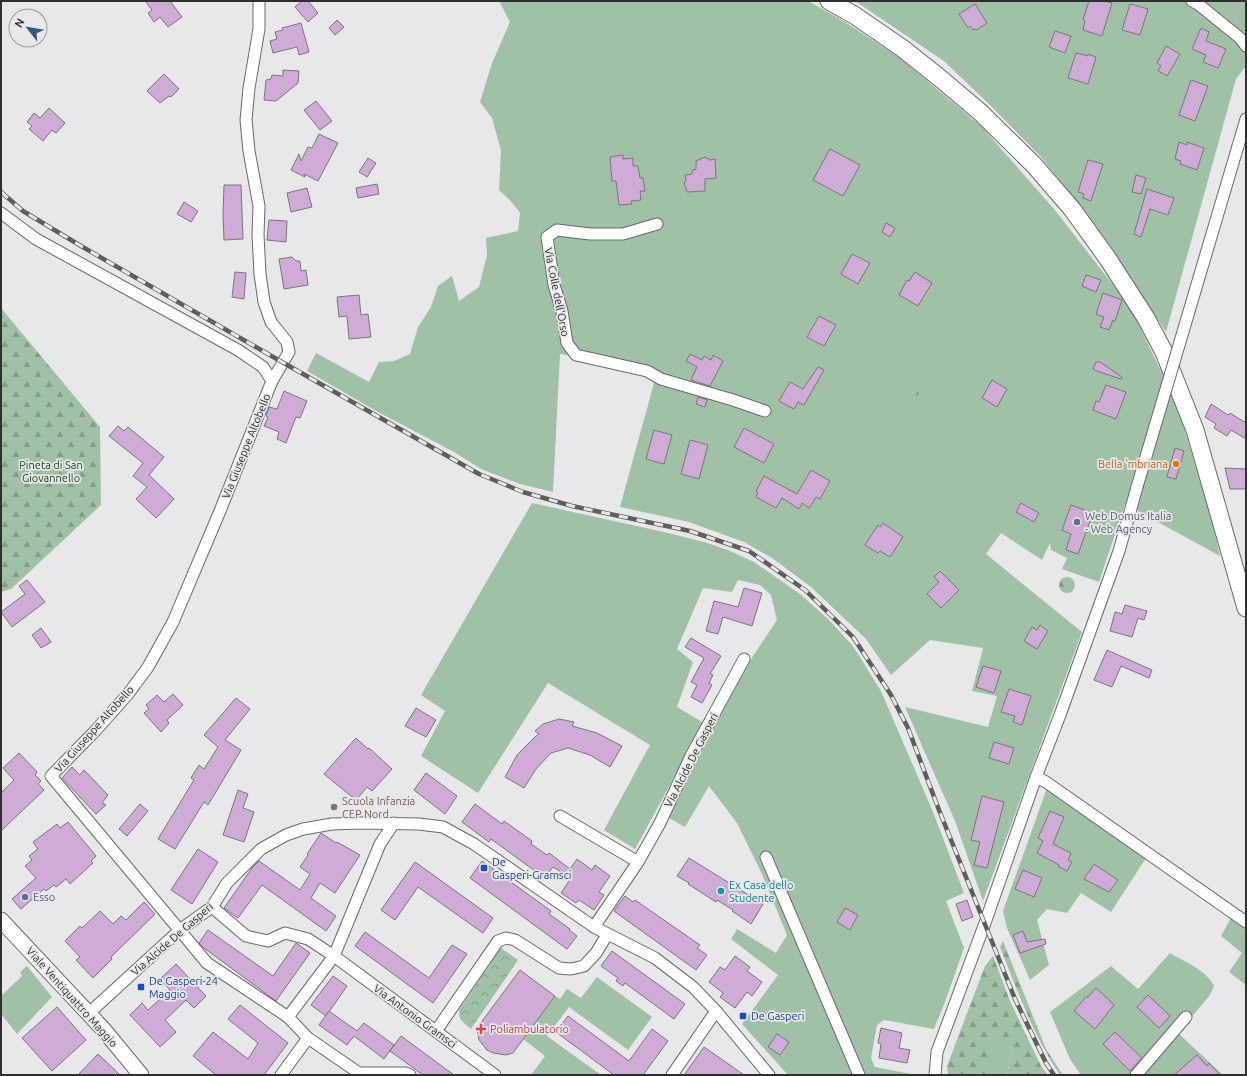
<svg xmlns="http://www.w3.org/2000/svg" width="1247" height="1076" font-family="Ubuntu,sans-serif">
<defs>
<pattern id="forest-firs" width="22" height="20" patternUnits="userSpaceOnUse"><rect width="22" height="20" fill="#a0c1a5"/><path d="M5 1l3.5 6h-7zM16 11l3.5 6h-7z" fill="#839d87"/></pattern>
<pattern id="park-crowns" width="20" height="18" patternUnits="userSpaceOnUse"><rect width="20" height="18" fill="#a0c1a5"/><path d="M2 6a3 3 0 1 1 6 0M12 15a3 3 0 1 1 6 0" fill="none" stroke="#839d87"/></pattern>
</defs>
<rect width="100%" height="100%" fill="#e8e8ea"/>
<g fill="#a0c1a5">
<polygon points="499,1 808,1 845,22 900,58 982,127 1054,209 1131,308 1177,405 1212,520 1220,556 1125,504 1099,582 1062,569 1067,558 1051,550 1050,543 1042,560 1001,533 986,554 1082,632 983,901 955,821 905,707 988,727 997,696 972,691 983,648 930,640 891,675 866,639 811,587 772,558 744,542 689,522 620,507 657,372 632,363 560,354 553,492 520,484 481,469 454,452 378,412 307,371 316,353 369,382 379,362 394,361 410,354 418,327 431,307 438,286 452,276 459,301 479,287 487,255 486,238 518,231 520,213 510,200 499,190 501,150 492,118 480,102 492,63 510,22"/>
<polygon points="855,1 1246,1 1246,66 1236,79 1166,332 1129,275 1084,211 1042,158 990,105 944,61"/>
<polygon points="532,503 664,532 704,542 728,550 754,562 800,594 829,620 853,646 881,691 933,812 964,893 946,901 964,948 945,1002 934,1029 884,1020 877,1025 871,1058 875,1067 916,1075 788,1075 742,1024 778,975 731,939 737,929 776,953 787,935 762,874 737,823 709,786 685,827 669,818 691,765 753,656 777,620 771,595 760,585 738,580 732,592 703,588 677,649 693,662 677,707 704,723 635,849 604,830 650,745 548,683 478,793 421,756 445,711 421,695"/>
<polygon points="1047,788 1146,858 1111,912 1081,893 1067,913 1047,909 1037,920 1049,965 1030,980 1007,928 1003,911"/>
<polygon points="1231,918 1246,928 1246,985 1229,972 1242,953 1221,936"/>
<path d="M1170 953C1185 962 1206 970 1214 986L1210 995 1178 1033 1223 1075H1081L1070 1059 1050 1012 1111 966 1138 989Z"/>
<polygon points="27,966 52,997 17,1034 1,1014 1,996 22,976 20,972"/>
<polygon points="597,977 652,1017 628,1050 569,1007 547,1036 601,1075 531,1075 545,1056 523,1039 555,996 560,999 567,989 581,998"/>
<polygon points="992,1036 1012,1048 1007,1075 985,1075"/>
</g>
<g fill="url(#forest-firs)">
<polygon points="1,308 100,427 101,505 11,589 1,592"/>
<circle cx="914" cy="390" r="6"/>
<circle cx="1067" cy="585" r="8"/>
<path d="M1003 941 1046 1049 1063 1075H1060C1034 1037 1017 990 1000 947Z"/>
<polygon points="993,956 1010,1001 1041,1066 1048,1075 1007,1075 1012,1048 993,1037 985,1075 948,1075 947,1066 985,966"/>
</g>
<path fill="url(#park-crowns)" d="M501 948 518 960 471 1029C464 1023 458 1020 459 1010Z"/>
<g fill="#cfacd6" stroke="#797779">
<polygon points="145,1 170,1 182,17 168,27 160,17 154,22 148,13 152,10"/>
<polygon points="302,1 308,1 318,13 308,22 295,7"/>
<polygon points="1089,1 1104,1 1112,3 1102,36 1083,30 1085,21 1083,20"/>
<polygon points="975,4 987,23 976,30 975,29 973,30 970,26 968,28 959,14"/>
<polygon points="1130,4 1148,9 1140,35 1122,30"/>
<polygon points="337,20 344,27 335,35 329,28"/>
<polygon points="301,23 309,52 299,55 297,47 273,53 270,41 277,39 275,32 283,30 282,28"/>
<polygon points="1201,28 1209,32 1206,41 1226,49 1218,68 1203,62 1206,55 1192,49"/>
<polygon points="1055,31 1071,36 1065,53 1049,47"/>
<polygon points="1166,46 1180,54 1167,76 1158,71 1161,66 1157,63"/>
<polygon points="1076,53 1088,56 1088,54 1096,57 1088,84 1068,78"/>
<polygon points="283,70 299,71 298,83 276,101 264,100 266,80 271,79 272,75 283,76"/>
<polygon points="164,74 179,89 171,97 169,96 160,103 147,91"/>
<polygon points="1191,80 1208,86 1195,121 1179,115"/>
<polygon points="316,101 332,121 320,130 304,110"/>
<polygon points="49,108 65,123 56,133 52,130 43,141 29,129 32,126 27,122 34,113 40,118"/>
<polygon points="319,134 338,143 318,181 304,174 305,177 291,170 299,154 301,161 308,147 312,148"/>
<polygon points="1179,142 1187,145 1187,142 1204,148 1197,170 1180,164 1181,161 1175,159"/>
<polygon points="830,149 860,165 843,196 813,180"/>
<polygon points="623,155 623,159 633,158 633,166 638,166 640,178 643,178 645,191 640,191 641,200 631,201 632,204 619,205 616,181 612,181 610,157"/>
<polygon points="705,157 710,160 715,159 716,178 705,179 705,191 687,192 686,188 684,184 686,180 685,175 692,174 693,170 696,169 696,161"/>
<polygon points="368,158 376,163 367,177 359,172"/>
<polygon points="1088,160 1103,164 1091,201 1083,198 1084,194 1078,192"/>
<polygon points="1136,175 1146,178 1141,194 1132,192"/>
<polygon points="377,184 379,194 358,198 356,188"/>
<polygon points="224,185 241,185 243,239 224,240 223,215"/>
<polygon points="307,188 312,207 291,212 287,193"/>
<polygon points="1147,189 1174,198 1168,215 1150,209 1141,237 1134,234"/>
<polygon points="184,202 198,211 191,222 177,214"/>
<polygon points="269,220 287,221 286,242 267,240"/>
<polygon points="886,223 895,228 890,237 882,232"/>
<polygon points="852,254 870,263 858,284 841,274"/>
<polygon points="292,257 296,261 300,261 301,271 306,270 308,285 284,289 279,259"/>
<polygon points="235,272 246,273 244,299 232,297"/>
<polygon points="915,272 932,283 918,306 899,295 907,280 909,281"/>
<polygon points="1086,275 1101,280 1096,292 1082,286"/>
<polygon points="1103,293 1122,300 1115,321 1113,320 1109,330 1100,327 1104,317 1096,314"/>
<polygon points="359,295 361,315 368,314 371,337 349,339 347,316 339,317 337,297"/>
<polygon points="819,316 836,325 824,346 807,337"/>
<polygon points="690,354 702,360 704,356 711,360 713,355 723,361 710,386 691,380 697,367 686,361"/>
<polygon points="1096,362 1100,362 1122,377 1121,379 1099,372 1093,369"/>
<polygon points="818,367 824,370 804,405 798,402 794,409 779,401 790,382 803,389"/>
<polygon points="992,380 1007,389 997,407 982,398"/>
<polygon points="1106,385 1126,392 1116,419 1093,410 1096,401 1099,402"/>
<polygon points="284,391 307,401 300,418 296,417 286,443 277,439 279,432 264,426 268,417 266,416 269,407 277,409"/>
<polygon points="698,397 707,400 705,407 696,404"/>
<polygon points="1211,404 1228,415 1230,413 1246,423 1246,439 1231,430 1227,436 1214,428 1216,424 1205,417"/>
<polygon points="118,426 124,431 128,427 164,457 149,475 174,499 156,518 136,499 147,487 133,476 143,463 109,436"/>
<polygon points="744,428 774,444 764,463 734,447"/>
<polygon points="654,430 672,435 664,464 646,459"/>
<polygon points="690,440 708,445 699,479 681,474"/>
<polygon points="1175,448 1184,451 1176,479 1167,477"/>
<polygon points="1225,468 1246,469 1246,489 1230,489"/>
<polygon points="811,470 830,481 820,499 816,497 809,508 802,503 799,509 782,498 776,508 756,497 758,492 756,491 764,476 797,494"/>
<polygon points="1021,503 1039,513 1034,522 1016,512"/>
<polygon points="1071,505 1093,513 1078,554 1066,550 1071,534 1062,530"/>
<polygon points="883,523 903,537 890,557 880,551 878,553 865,545 878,525 880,527"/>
<polygon points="940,571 959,590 941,608 927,594 939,582 934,577"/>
<polygon points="27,580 45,602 12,627 1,612 25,594 19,586"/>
<polygon points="744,588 762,593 752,626 723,617 718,634 706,631 714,601 738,607"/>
<polygon points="1125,605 1147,611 1144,620 1138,618 1132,637 1110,631 1115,612 1122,614"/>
<polygon points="1040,625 1048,631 1037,649 1024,641 1032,627 1037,630"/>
<polygon points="41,628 51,642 41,648 32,635"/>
<polygon points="691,638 721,656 710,674 713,675 709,683 712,685 702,703 691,697 697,685 691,682 704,658 685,647"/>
<polygon points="1107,650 1152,670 1149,678 1121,666 1112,687 1094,680"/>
<polygon points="983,666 1001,671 994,693 976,687"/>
<polygon points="1009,689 1031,696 1022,725 1013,722 1015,716 1001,712"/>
<polygon points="173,694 183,705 167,720 169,723 161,732 144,713 149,709 146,705 157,695 164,702"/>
<polygon points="236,698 250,709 225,740 241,750 208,805 204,802 175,849 158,839 194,780 191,778 199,765 204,769 218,747 204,735"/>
<polygon points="416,708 436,720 426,737 405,726"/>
<polygon points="559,719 574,722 572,726 597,733 622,746 610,767 590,755 568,748 551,753 536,769 524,788 505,777 517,755 535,737 539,734 535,731 543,724"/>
<polygon points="356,738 368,749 369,748 392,769 372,791 367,787 356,800 324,774"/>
<polygon points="994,742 1014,748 1009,764 989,758"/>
<polygon points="19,753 37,772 35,775 41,781 38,784 44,790 1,831 1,793 14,780 3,768"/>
<polygon points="72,767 80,775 84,770 108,795 102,803 106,805 96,814 62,778"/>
<polygon points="426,773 457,796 445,814 414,790"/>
<polygon points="238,790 248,794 243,808 254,812 244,842 223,835"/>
<polygon points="982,796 1004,802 987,868 974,865 980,842 971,840"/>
<polygon points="140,804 148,811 127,836 119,829"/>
<polygon points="475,804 502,824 504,821 532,841 531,844 547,855 549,853 570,869 577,859 592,870 595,865 610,876 599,892 604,895 594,910 579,900 576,903 561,893 571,878 553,867 546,876 537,869 535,871 491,839 489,842 462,822"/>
<polygon points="1050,811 1064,817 1053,844 1071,853 1068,860 1072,862 1067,871 1058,866 1059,865 1037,853 1043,841 1038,838"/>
<polygon points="68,822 96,856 91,861 93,863 70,884 66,879 56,887 54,885 46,891 44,889 21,909 12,899 36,878 25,866 32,860 29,856 38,849 33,842 57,824 60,828"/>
<polygon points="321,833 336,843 337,842 360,855 335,893 320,883 311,898 336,916 326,931 262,885 238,918 224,908 252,868 259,861 300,890 310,874 300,867 308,855 307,854"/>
<polygon points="198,849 218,862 192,904 171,890"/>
<polygon points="689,858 763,904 751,924 732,911 733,910 717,900 716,902 688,884 689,883 677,876"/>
<polygon points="482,861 551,911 549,914 570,929 569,930 577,936 567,949 470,878"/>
<polygon points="415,862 493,918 483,933 418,887 395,920 381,910"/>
<polygon points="1094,864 1118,880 1109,892 1084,879"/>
<polygon points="1023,870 1042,878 1034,897 1015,889"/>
<polygon points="625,896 633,902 635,900 700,945 697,948 707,955 696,970 614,911"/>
<polygon points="967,900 973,917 962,921 956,904"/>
<polygon points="144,902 155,914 111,957 112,959 93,978 76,960 80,957 65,941 80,926 82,928 100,911 113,924 121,916 126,920"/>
<polygon points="845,908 858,915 850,930 837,922"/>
<polygon points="208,930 273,976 296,943 310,953 276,1001 204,948 199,943"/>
<polygon points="1023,931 1027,942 1045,939 1046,944 1020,953 1013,935"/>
<polygon points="365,932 429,978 452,945 467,954 433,1003 355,946"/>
<polygon points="612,951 685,1004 674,1019 625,983 623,986 616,981 618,978 601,966"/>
<polygon points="735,956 750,967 747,971 762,982 752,996 747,992 735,1008 720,997 723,993 709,982 720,967 725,970"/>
<polygon points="176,964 206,996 194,1008 186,1000 165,1020 176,1032 160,1047 130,1015 142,1003 148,1010 170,990 160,979"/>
<polygon points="520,970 555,996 513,1053 506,1055 493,1053 487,1050 479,1040 477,1028"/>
<polygon points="333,976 347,986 326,1016 311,1005"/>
<polygon points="1096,988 1114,1005 1095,1029 1074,1011 1086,997 1088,997"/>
<polygon points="1148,995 1170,1016 1159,1028 1137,1007"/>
<polygon points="240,1005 288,1043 264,1075 216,1075 193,1056 213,1032 248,1059 258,1043 228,1019"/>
<polygon points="57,1007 86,1040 52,1071 22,1038"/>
<polygon points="329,1011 357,1031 364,1023 394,1045 384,1059 354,1036 347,1045 319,1025"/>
<polygon points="568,1016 629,1061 652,1029 668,1041 643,1075 614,1075 556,1032"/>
<polygon points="881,1028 902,1033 899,1048 910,1050 907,1063 879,1058 881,1044 878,1043"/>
<polygon points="1115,1032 1142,1058 1130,1071 1103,1044"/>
<polygon points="777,1034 789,1042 780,1055 768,1047"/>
<polygon points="401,1036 454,1075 423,1075 390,1051"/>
<polygon points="704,1047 727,1063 744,1075 684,1075"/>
<polygon points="98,1054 120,1075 78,1075"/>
<polygon points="1197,1055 1207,1066 1209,1063 1220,1075 1174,1075"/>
</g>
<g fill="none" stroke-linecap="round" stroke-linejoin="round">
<g stroke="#69696b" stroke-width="13">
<g id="street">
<polyline points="259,1 259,29 249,88 246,120 249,151 259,206 258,235 260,274 264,302 271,322 287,342 289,352 272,381 220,511 173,622 148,667 128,694 96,730 51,776 207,963 288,1017 308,1038 359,1073 406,1073 410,1075"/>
<polyline points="1192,1 1198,4 1240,38 1246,46"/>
<polyline points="1238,146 1246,119"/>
<polyline points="1,213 36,239 238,350 263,367 272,381"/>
<polyline points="657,224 623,234 590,234 557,230 547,237 554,285 562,311 567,343 576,355 647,371 661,379 733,400 765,411"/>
<polyline points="1036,777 1046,782 1246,922"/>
<polyline points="560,816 638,862"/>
<polyline points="766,857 859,1075"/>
<polyline points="212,907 246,936 268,941 285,933 308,939 334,956 495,1075"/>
<polyline points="594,927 638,862 660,823 691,756 744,659"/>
<polyline points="88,1014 181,929 212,907 227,883 261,849 286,835 303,829 332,824 360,823 419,824 443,827 474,844 594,927 655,958 693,987 716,1011 769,1075"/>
<polyline points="288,1017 334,956 380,844 394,823"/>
<polyline points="436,1031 498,941 506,938 515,940 559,968 571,969 584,966 596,953 607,935"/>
<polyline points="281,1075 308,1038"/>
<polyline points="672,1075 716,1011"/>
<polyline points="935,1075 937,1052 985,923 1036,777 1060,715 1119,551 1137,487"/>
<polyline points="1136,1075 1186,1017"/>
</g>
</g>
<g stroke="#69696b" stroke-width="17">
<polyline id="secondary" points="1,920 103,1029 141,1075"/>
</g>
<g stroke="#69696b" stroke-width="19">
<polyline id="primary" points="829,1 854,15 902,48 941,79 980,112 1034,165 1072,209 1108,259 1146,318 1164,352 1195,430 1246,608"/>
</g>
<use href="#street" stroke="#fff" stroke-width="11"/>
<use href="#secondary" stroke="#fff" stroke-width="15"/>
<use href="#primary" stroke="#fff" stroke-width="17"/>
<g stroke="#5e5e5f" stroke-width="4.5">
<polyline id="rail" points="1,192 23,211 81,246 275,358 479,474 523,492 572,506 690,531 749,551 805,590 853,637 891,695 908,728 939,810 1015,999 1046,1063 1054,1075"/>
</g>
<use href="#rail" stroke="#e8e8ea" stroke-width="3" stroke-dasharray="9" stroke-linecap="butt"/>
<g stroke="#69696b" stroke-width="13" stroke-linecap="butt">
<polyline id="street-bridge" points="1137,487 1238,146"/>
</g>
<use href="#street-bridge" stroke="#fff" stroke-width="11"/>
</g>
<circle fill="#e8710a" stroke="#e8e8ea" stroke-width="1.5" cx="1176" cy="464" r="4"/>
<g fill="#5c6f8a" stroke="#e8e8ea" stroke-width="1.5">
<circle cx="1077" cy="522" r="4"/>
<circle cx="25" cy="897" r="4"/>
</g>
<circle fill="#8d6e63" stroke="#e8e8ea" stroke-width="1.5" cx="334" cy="807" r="4"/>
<g fill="#1a4fb4" stroke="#e8e8ea" stroke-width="1.5">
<rect x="480" y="864" width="8" height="8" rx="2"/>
<rect x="137" y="983" width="8" height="8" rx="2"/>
<rect x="739" y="1012" width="8" height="8" rx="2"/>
</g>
<circle fill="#0f9aa8" stroke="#e8e8ea" stroke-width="1.5" cx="721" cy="891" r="4"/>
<path fill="#e0444e" stroke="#e8e8ea" stroke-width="1.5" d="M479 1023h4v4h4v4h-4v4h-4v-4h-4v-4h4z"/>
<g text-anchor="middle" stroke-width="3.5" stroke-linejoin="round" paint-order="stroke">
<g font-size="11" fill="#2f2f30" stroke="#e8e8ea">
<text transform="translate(557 292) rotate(79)" y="4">Via Colle dell'Orso</text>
<text transform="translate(246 446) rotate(-68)" y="4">Via Giuseppe Altobello</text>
<text transform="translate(94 729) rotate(-48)" y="4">Via Giuseppe Altobello</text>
<text transform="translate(691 760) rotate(-63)" y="4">Via Alcide De Gasperi</text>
<text transform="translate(172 939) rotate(-41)" y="4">Via Alcide De Gasperi</text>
<text transform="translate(72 997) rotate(48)" y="4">Viale Ventiquattro Maggio</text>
<text transform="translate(415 1016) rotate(36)" y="4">Via Antonio Gramsci</text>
</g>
<g font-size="11" fill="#c56008" stroke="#e8e8ea" text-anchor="end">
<text x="1168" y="468">Bella 'mbriana</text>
</g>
<g font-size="11" fill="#144522" stroke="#e8e8ea">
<text x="51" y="469">Pineta di San<tspan x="51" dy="13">Giovannello</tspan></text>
</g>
<g font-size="11" fill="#4e5e75" stroke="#e8e8ea" text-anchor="start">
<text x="1085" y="520">Web Domus Italia<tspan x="1085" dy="13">- Web Agency</tspan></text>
<text x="33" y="901">Esso</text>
</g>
<g font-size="11" fill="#785e54" stroke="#e8e8ea" text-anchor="start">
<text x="342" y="805">Scuola Infanzia<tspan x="342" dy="13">CEP Nord</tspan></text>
</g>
<g font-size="11" fill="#164399" stroke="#e8e8ea" text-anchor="start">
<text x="492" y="866">De<tspan x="492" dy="13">Gasperi-Gramsci</tspan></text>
<text x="149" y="985">De Gasperi-24<tspan x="149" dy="13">Maggio</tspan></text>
<text x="751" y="1020">De Gasperi</text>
</g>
<g font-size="11" fill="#0d838f" stroke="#e8e8ea" text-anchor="start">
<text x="729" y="889">Ex Casa dello<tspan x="729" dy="13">Studente</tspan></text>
</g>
<g font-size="11" fill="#be3a42" stroke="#e8e8ea" text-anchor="start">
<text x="490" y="1033">Poliambulatorio</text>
</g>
</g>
<rect width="1247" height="1076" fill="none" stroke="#2f2f30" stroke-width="4"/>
<g transform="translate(28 28) rotate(301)"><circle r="19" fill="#e8e8ea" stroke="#9e9ea0"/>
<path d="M0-3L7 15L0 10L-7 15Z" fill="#2a5c79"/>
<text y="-6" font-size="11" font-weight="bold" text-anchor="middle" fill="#2f2f30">N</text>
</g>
</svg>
